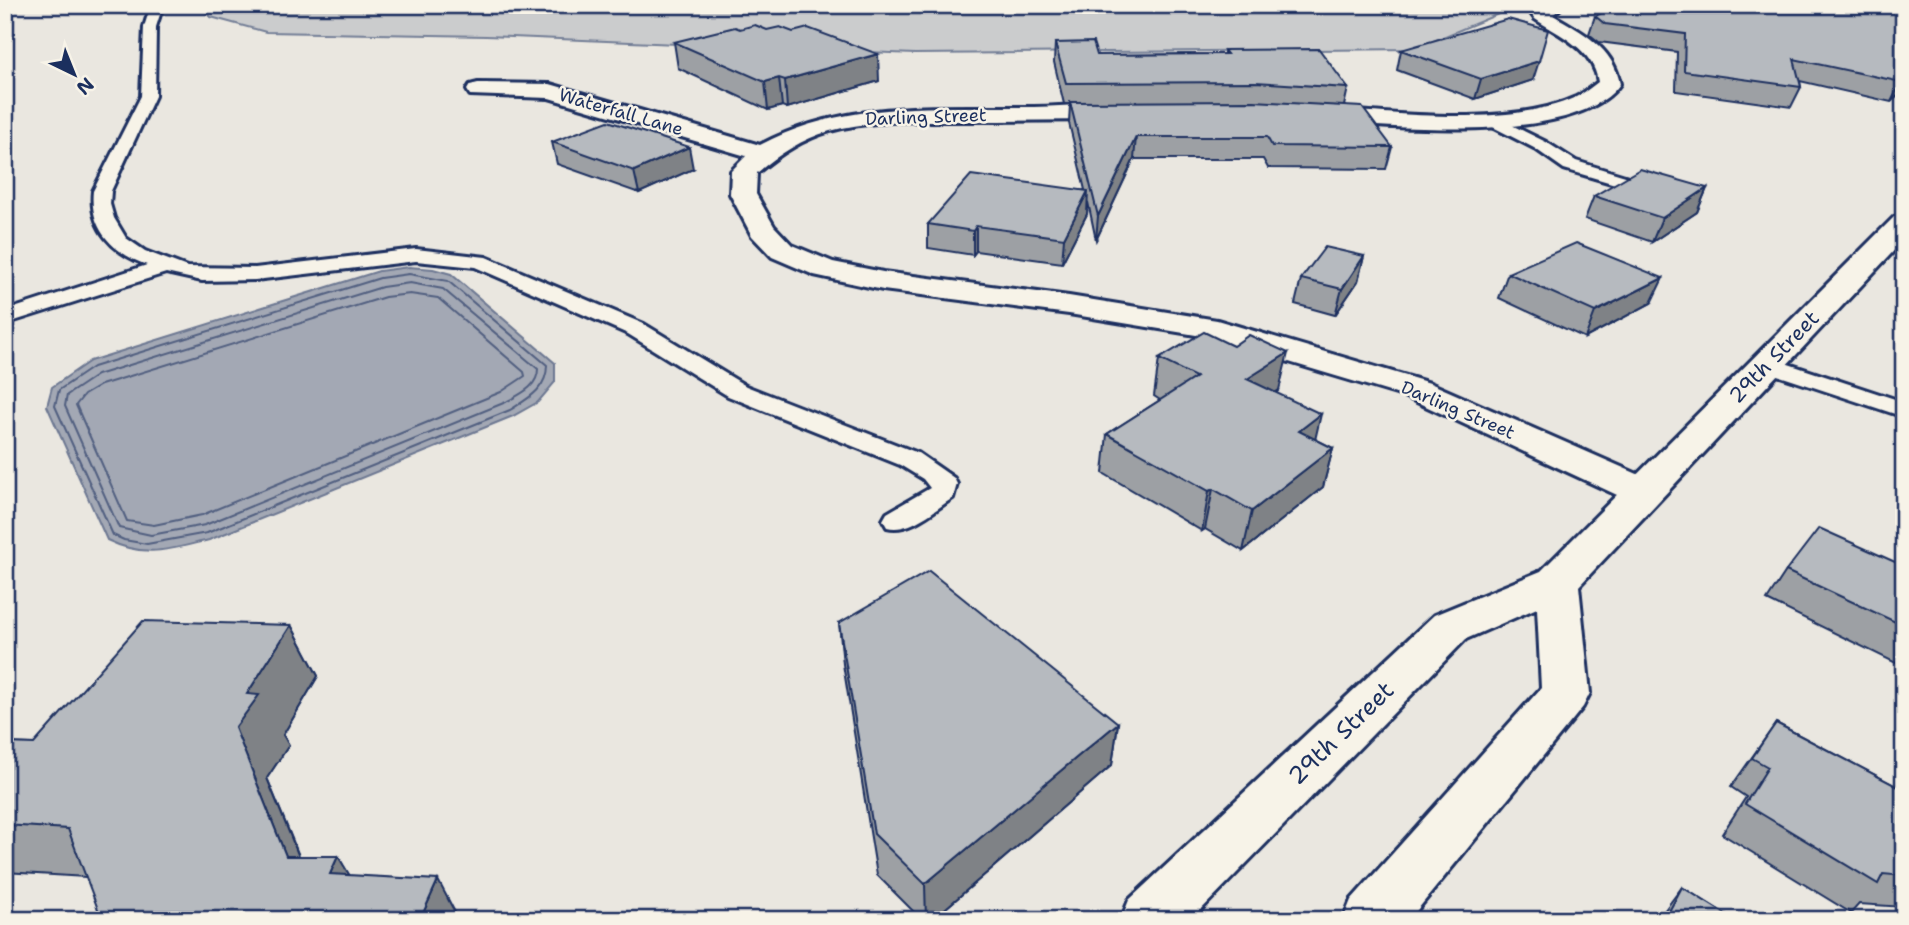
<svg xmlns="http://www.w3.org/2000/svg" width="1909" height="925" font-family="'Shantell Sans',sans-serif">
<rect width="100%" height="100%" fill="#eae7e0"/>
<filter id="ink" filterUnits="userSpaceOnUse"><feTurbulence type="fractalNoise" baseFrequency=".0143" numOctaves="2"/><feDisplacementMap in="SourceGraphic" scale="14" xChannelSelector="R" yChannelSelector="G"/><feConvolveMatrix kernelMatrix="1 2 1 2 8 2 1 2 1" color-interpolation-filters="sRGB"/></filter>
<g filter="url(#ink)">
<polygon fill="#cbcccd" stroke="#737e96" stroke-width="2" points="198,5 1520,5 1414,49 915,54 486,36 266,32 211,17"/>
<path fill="#a3a8b4" stroke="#6d7892" stroke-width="2" d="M409 267 433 269 451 274 555 363V382L538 402 513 416 209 540C170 549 146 559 107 540L47 406 52 387 90 361 379 271Z"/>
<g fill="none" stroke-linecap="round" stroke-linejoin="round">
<g stroke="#515f80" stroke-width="2">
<path d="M409 274 448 281 547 365C547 389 529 398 510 410L207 533 147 544 124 540 113 535 55 406 59 390 93 367 380 278Z"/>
<path d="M410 283 443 289 538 369C538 387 520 394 506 402L205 525 151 535 119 528 65 406 67 395 97 375 382 287Z"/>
<polygon points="410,294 438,298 524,372 525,376 501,392 202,515 154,525 127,521 76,405 84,395 101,385 385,297"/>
</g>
<g stroke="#1b2f5e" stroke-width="6">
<g id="service">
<path d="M151 5H163L156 27 155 96 111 191 110 204 114 218 126 238 145 251 187 267 255 268 416 249 486 257 644 324 746 386 918 453 954 478 957 484 953 498C934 510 910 533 887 527L883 520 887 513 930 488 923 479 900 465 728 396 628 334 475 267 416 261 255 280 202 281 166 273 5 324V311L147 265C113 253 89 229 93 191L141 96 144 27Z"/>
<polygon points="1493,116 1546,142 1576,161 1645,182 1648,186 1639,191 1564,169 1534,148 1487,124 1485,121 1487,118"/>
<polygon points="1767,357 1904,402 1904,417 1759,369 1755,364 1759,359"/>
</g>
</g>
<g stroke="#1b2f5e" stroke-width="6">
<g id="minor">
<path d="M1543 5H1564L1553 15C1582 32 1614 48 1620 84 1576 147 1387 126 1319 122L1311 120 1308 115 1311 110 1319 108C1392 113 1509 128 1576 97 1584 93 1591 87 1598 82 1594 49 1559 35 1535 19L1532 15Z"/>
<path d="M478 83 550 84 760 145C845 99 941 108 1034 107 1065 107 1101 101 1131 108L1134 113 1131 118 1123 120C1071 120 1020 121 968 121 923 121 874 119 830 131 802 139 779 154 757 173L756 194 774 226 792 245 833 262 883 272 1069 296 1217 320 1430 383 1658 483 1664 492 1658 501 1644 505 1630 501 1406 397 1202 336 1069 314 883 290 814 275 772 257 752 236 730 194 731 171 746 156 549 98 470 95 467 90 470 85Z"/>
</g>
</g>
<g stroke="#1b2f5e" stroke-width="6">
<polygon id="tertiary" points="1904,215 1904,240 1579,586 1590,693 1583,707 1409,920 1343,920 1351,900 1541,688 1537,608 1466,639 1191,920 1121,920 1129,900 1434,615 1541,571 1894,217"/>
</g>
<use href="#service" fill="#f7f3e8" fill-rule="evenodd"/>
<use href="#minor" fill="#f7f3e8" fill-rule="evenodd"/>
<use href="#tertiary" fill="#f7f3e8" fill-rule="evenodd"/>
</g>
<g fill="#9da0a4" stroke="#1b2f5e" stroke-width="2">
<polygon points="1904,5 1904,94 1901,93 1891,102 1800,81 1801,87 1791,107 1676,91 1677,52 1599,42 1589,34 1595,16"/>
<polygon points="674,42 879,81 787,108 782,106 768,110 678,68"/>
<polygon points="1055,43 1097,55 1224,54 1224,50 1348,88 1344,106 1392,147 1386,169 1268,168 1263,159 1134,159 1096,240 1088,202 1087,214 1062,263 976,251 973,255 928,248 928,224 1085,190 1069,123 1070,104 1064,104 1054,62"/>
<polygon points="1401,50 1533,80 1475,99 1397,70"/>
<polygon points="552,142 693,169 639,193 557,164"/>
<polygon points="1707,188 1697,212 1652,242 1585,219 1594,196"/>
<polygon points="1364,256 1358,281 1335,315 1295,304 1301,279"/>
<polygon points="1508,273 1651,303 1585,338 1499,298"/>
<polygon points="1159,359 1279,390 1276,393 1315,439 1333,448 1323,487 1243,551 1205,529 1202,531 1103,473 1107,434 1160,400 1154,396"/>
<polygon points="1904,566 1904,667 1767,600 1786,571"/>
<polygon points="839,623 1118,723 1112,765 932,920 922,920 877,875 843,664"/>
<polygon points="291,625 318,676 283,735 289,745 267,778 299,856 338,856 349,875 86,877 5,872 5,743 34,744"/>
<polygon points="1776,723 1904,790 1904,907 1859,904 1851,913 1722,834 1746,797 1731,787"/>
<polygon points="1682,887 1735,920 1654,920 1659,913 1661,915"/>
</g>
<g fill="#7f8286" stroke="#1b2f5e" stroke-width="2">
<polygon points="878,54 879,81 787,108 785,80"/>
<polygon points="1539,61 1533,80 1475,99 1481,79"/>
<polygon points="779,78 782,106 768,110 765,82"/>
<polygon points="1904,80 1904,88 1901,93 1891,102 1901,82"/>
<polygon points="1136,137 1134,159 1096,240 1098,216"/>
<polygon points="689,147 693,169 639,193 634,171"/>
<polygon points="1707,188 1697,212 1652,242 1662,218"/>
<polygon points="1088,191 1087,214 1062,263 1064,238"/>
<polygon points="976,226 976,251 973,255 973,231"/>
<polygon points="1364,256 1358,281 1335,315 1342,289"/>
<polygon points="1663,278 1651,303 1585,338 1595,312"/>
<polygon points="1288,353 1279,390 1240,417 1247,379"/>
<polygon points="1321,414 1312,453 1299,431"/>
<polygon points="1333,448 1323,487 1243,551 1252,511"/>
<polygon points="1213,489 1205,529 1202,531 1209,491"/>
<polygon points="291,625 318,676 283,735 289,745 267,778 319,906 286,856 235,728 247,694"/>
<polygon points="1118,723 1112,765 932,920 926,920 925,884"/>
<polygon points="338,856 368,906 330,874"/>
<polygon points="438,880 459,920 420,920"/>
</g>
<g fill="#b6babf" stroke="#1b2f5e" stroke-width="2">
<polygon points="1619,5 1904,5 1904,80 1901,82 1794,59 1801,87 1684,71 1685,34 1605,24 1595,16"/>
<polygon points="1508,19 1548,30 1539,61 1481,79 1401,50"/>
<polygon points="755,25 767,30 780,27 793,32 808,28 878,54 785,80 779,78 765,82 674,42 735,27 740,29"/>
<polygon points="1093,42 1097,55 1227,54 1224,50 1319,49 1348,88 1255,82 1066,83 1055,43"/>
<polygon points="1254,101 1362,107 1392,147 1272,146 1267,137 1136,137 1098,216 1070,102"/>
<polygon points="608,121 689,147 634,171 552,142"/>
<polygon points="1640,169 1707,188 1662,218 1594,196"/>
<polygon points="971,175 1088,191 1064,238 976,226 973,231 928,224"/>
<polygon points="1576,243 1663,278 1595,312 1508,273"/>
<polygon points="1325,247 1364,256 1342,289 1301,279"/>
<polygon points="1204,332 1233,346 1249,335 1288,353 1247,379 1321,414 1299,431 1333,448 1252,511 1213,489 1209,491 1107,434 1196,377 1159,359"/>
<polygon points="1819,528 1904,566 1904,626 1786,571"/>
<polygon points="929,571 1118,723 925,884 874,834 839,623"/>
<polygon points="143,621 291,625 247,694 259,695 235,728 286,856 338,856 330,874 438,880 420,920 102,920 68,829 5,825 5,743 34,744"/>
<polygon points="1776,723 1904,790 1904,876 1883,874 1878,884 1745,804 1768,767 1752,758"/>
<polygon points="1682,887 1735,920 1655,920 1659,913 1666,917"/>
</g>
</g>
<g text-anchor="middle" stroke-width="5" stroke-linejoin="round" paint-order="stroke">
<g font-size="18" fill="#1b2f5e" stroke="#f7f3e8">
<text transform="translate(621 112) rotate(16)" y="6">Waterfall Lane</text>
<text transform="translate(926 117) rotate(-2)" y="6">Darling Street</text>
<text transform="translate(1458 410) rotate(23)" y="6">Darling Street</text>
</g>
<g font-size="21" fill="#1b2f5e" stroke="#f7f3e8">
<text transform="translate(1774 357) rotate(-46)" y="7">29th Street</text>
</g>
<g font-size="24" fill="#1b2f5e" stroke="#f7f3e8">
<text transform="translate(1341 733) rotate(-44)" y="8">29th Street</text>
</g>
</g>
<rect width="1909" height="925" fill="none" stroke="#f7f3e8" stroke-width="28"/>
<rect x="14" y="14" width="1881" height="897" fill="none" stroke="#1b2f5e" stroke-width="2.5" filter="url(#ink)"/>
<g transform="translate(74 74) rotate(137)" stroke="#f7f3e8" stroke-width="5" paint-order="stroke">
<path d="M0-5L12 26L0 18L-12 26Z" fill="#1b2f5e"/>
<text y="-10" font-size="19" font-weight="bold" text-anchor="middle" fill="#1b2f5e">N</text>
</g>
</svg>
